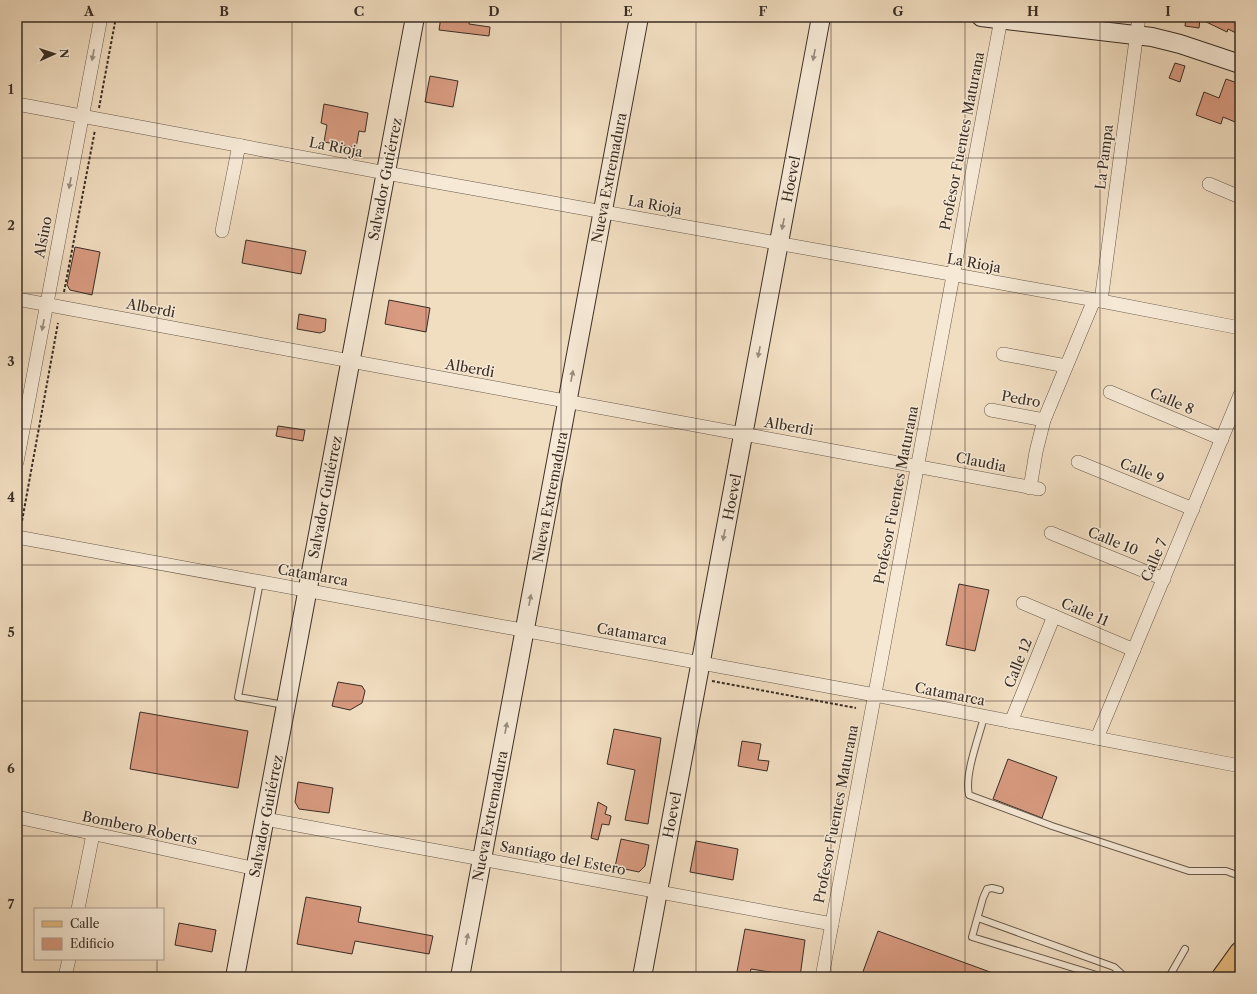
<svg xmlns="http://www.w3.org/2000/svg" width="1257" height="994" font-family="'Libre Caslon Text',serif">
<rect width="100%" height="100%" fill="#f1ddc0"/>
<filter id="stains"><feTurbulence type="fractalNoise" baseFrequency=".005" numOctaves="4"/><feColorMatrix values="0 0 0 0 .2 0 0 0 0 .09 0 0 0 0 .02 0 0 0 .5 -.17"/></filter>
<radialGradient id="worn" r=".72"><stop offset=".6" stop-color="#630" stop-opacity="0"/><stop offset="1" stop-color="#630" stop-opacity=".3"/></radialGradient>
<g fill="#d89a80" stroke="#3a2e25">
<polygon points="441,17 470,17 469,24 490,27 489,36 439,30"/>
<polygon points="1186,17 1228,17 1240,23 1240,35 1228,29 1227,32 1200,19 1199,28 1185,26"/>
<polygon points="1175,63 1185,66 1180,82 1169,78"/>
<polygon points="430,76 458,81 453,107 425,102"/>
<polygon points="1226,79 1240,84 1240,124 1223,117 1221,124 1196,115 1204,92 1219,98"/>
<polygon points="324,104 368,113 365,132 359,131 356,148 324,142 327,125 321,123"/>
<polygon points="246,240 306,251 301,274 242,263"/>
<polygon points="75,247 100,252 92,295 70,290 67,285"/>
<polygon points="389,300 430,308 426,332 385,324"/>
<polygon points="299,314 326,319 325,331 320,333 297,329"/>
<polygon points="278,426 305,430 303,441 276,436"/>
<polygon points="959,584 989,590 975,651 946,645"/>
<polygon points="338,682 362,686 365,691 362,703 350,710 332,706"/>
<polygon points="140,712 248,731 238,788 130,769"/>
<polygon points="614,729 661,738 648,824 625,820 635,770 607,764"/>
<polygon points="742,741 761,744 758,760 769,761 767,771 738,766"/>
<polygon points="1008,759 1057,777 1042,818 993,799"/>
<polygon points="298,782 333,788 329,813 299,809 295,802"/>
<polygon points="598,802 607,807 605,814 611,816 609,825 602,824 598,840 591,838"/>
<polygon points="621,839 649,845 645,866 639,872 615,867"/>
<polygon points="696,841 738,849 733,880 690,872"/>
<polygon points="306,897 361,907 358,922 433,936 429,954 355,941 352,954 297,944"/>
<polygon points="179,923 216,930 212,952 175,945"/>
<polygon points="745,929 805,940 800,977 751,969 749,977 736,977"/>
<polygon points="878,931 1001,976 1001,977 861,977"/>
</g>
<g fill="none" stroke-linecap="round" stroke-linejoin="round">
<g stroke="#685a4c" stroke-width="8">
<g id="lane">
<polyline points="260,582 238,697 285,705"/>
<path d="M984 717C979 737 964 775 969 795L1052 826 1189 871H1226L1240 876"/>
<polyline points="1000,890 992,888 987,889 983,898 972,937 1103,977"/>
<polyline points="978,918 1114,967 1125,977"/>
<polyline points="1169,977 1185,949"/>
</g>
</g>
<g stroke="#685a4c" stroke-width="14">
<g id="street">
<polyline points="17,104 386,173 1101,301 1240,328"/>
<polyline points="1209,184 1240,197"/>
<polyline points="222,231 239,145"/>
<polyline points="17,299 1039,489"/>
<polyline points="1101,301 1139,17"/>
<polyline points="1003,354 1066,366"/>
<polyline points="1110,392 1222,439"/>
<polyline points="991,410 1044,420"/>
<polyline points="17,462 101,17"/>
<polyline points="1078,462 1193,509"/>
<polyline points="1030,488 1036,452 1044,420 1094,300"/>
<polyline points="1051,533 1164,579"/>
<polyline points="17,537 875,695 1240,766"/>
<polyline points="1023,603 1134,650"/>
<polyline points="1011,722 1054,616"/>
<polyline points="1097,738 1240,395"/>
<polyline points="17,817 256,869"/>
<polyline points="265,819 832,924"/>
<polyline points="78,909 93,834"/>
<polyline points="65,977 69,959"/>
<polyline points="822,977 1001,19"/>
</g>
</g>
<g stroke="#3a2e25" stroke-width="20">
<g id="secondary">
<polyline points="981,17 1152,37 1180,44 1240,64"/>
<polyline points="235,977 415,17"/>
<polyline points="460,977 639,17"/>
<polyline points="642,977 821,17"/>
</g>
</g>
<g stroke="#3a2e25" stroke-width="22">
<polyline id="primary" points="1222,977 1240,952"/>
</g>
<g stroke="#3a2e25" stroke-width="2" stroke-dasharray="3 2" stroke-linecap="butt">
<polyline points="99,108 116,17"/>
<polyline points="64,292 95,130"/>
<polyline points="22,521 58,323"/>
<polyline points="712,681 856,708"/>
</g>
<use href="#lane" stroke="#f6e9d6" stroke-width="6"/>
<use href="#street" stroke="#f6e9d6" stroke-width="13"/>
<use href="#secondary" stroke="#f6e9d6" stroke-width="18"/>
<use href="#primary" stroke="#e8be80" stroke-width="20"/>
</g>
<defs><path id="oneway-solid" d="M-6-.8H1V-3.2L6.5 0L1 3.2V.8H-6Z"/></defs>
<g fill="#988c7e">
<use href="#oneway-solid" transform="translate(93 55) rotate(101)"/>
<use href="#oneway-solid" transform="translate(814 55) rotate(101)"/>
<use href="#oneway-solid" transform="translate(70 183) rotate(101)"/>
<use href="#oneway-solid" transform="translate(783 224) rotate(101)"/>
<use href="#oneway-solid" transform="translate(43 325) rotate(101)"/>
<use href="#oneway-solid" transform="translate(759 352) rotate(101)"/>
<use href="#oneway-solid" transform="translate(572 376) rotate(-79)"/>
<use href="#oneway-solid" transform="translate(724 535) rotate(101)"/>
<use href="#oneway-solid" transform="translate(530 600) rotate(-79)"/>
<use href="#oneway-solid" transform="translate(506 728) rotate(-79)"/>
<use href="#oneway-solid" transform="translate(467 939) rotate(-79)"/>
</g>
<path fill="none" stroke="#3a2e25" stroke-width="1" stroke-opacity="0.55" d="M157 17V909M292 17V977M426 17V977M561 17V977M696 17V977M831 17V977M965 17V977M1100 17V977M17 158H1240M17 293H1240M17 429H1240M17 565H1240M17 701H1240M17 836H1240M157 959V977"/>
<g text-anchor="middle" stroke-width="3" stroke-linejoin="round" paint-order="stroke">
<g font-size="14" fill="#3a2e25" stroke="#f6e9d6">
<text transform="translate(962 141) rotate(-79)" y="5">Profesor Fuentes Maturana</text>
<text transform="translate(336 147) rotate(11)" y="5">La Rioja</text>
<text transform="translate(1104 157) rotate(-83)" y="5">La Pampa</text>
<text transform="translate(609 178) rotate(-79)" y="5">Nueva Extremadura</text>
<text transform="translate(385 179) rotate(-79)" y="5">Salvador Gutiérrez</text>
<text transform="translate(791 179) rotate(-79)" y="5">Hoevel</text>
<text transform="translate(655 205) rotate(10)" y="5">La Rioja</text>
<text transform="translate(43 237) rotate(-79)" y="5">Alsino</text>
<text transform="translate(974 263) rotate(10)" y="5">La Rioja</text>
<text transform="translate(151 308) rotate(11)" y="5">Alberdi</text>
<text transform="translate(470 368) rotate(10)" y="5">Alberdi</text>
<text transform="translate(1021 399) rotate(10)" y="5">Pedro</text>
<text transform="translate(1172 401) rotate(23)" y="5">Calle 8</text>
<text transform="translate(789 426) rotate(10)" y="5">Alberdi</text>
<text transform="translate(981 462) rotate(11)" y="5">Claudia</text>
<text transform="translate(1142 471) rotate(22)" y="5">Calle 9</text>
<text transform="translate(896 495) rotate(-79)" y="5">Profesor Fuentes Maturana</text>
<text transform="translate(325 497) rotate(-79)" y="5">Salvador Gutiérrez</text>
<text transform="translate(550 497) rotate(-79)" y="5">Nueva Extremadura</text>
<text transform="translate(732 497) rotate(-79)" y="5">Hoevel</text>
<text transform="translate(1113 541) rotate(22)" y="5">Calle 10</text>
<text transform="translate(1154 560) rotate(-67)" y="5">Calle 7</text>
<text transform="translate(313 575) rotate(10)" y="5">Catamarca</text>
<text transform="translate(1085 612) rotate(23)" y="5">Calle 11</text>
<text transform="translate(632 634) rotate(10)" y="5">Catamarca</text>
<text transform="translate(1018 663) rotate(-68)" y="5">Calle 12</text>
<text transform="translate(950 694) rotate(11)" y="5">Catamarca</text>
<text transform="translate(836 814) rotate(-79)" y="5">Profesor Fuentes Maturana</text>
<text transform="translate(672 815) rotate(-79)" y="5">Hoevel</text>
<text transform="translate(266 816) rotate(-79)" y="5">Salvador Gutiérrez</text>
<text transform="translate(490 816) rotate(-79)" y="5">Nueva Extremadura</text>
<text transform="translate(140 828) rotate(12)" y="5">Bombero Roberts</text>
<text transform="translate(563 858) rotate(11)" y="5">Santiago del Estero</text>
</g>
</g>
<rect width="1257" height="994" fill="none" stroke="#f1ddc0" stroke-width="44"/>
<rect x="34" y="908" width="130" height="52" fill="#f6e9d6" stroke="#ab9e8f"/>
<rect x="42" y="921" width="20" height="6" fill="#e8be80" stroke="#ab9e8f"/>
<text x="70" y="928" font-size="12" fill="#3a2e25">Calle</text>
<rect x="42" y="938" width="20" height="12" fill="#d89a80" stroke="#ab9e8f"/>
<text x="70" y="948" font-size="12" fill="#3a2e25">Edificio</text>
<g transform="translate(54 54) rotate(87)" stroke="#f6e9d6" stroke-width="3" paint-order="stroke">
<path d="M0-3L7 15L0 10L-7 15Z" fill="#3a2e25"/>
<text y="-6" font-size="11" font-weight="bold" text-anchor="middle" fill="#3a2e25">N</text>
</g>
<rect x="22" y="22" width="1213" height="950" fill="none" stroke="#3a2e25" stroke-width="1.5"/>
<g font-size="13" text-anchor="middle" font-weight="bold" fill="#3a2e25">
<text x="89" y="16">A</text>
<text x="224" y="16">B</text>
<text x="359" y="16">C</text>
<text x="494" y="16">D</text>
<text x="628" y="16">E</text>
<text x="763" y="16">F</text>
<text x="898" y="16">G</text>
<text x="1033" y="16">H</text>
<text x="1168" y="16">I</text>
<text x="11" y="94">1</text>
<text x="11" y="230">2</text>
<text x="11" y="366">3</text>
<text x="11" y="502">4</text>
<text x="11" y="637">5</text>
<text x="11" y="773">6</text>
<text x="11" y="909">7</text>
</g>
<rect width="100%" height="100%" filter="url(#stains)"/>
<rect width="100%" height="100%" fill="url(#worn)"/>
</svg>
